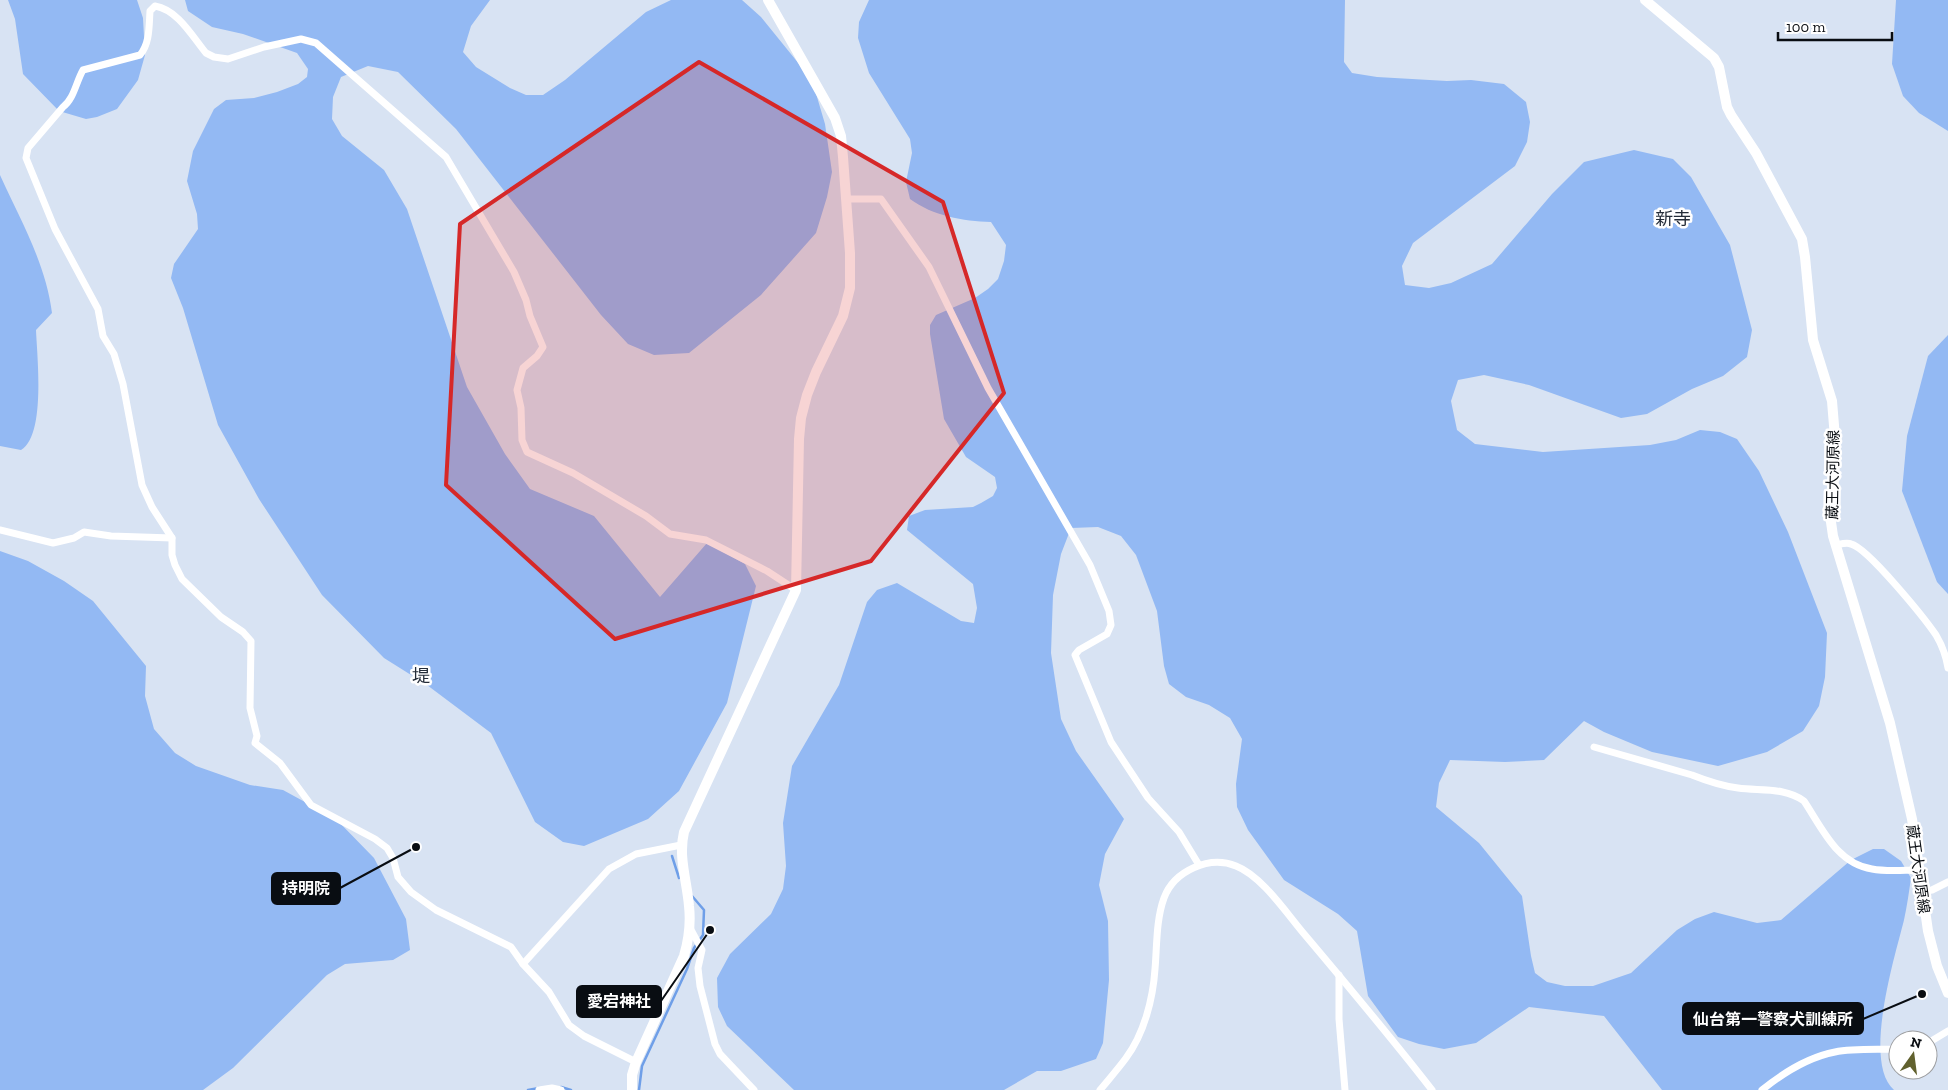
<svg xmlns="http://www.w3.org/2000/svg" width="1948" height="1090" font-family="'Zilla Slab','Noto Sans JP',serif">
<rect width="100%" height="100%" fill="#d8e3f3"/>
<g fill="#93b9f3">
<polygon points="8,0 137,0 143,18 145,55 138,80 117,109 97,117 86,119 59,111 23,74 15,19"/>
<polygon points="185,0 490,0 471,26 463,52 476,67 510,88 526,95 543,95 565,80 646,12 671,0 742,0 761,17 812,80 825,124 832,172 827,197 816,233 761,295 689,353 654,355 628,344 601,315 456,129 398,72 368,66 341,77 333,97 332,119 342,136 384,170 407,209 467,387 505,454 530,489 594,516 660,597 707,543 745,564 756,586 727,703 679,791 648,819 584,846 563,842 535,822 491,733 427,685 384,658 322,595 259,499 218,425 183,308 171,278 174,264 198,229 197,214 187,181 193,151 214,109 226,100 254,98 277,92 298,84 307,77 308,69 297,53 243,34 212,27 188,11"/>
<path d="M869 0H1345L1344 62 1352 73 1377 77 1447 81 1471 80 1504 84 1526 102 1530 122 1527 142 1515 166 1413 243 1402 266 1405 285 1429 288 1451 283 1492 264 1552 194 1584 162 1634 150 1673 159 1691 177 1730 245 1752 330 1747 357 1723 376 1692 389 1647 414 1621 418 1529 385 1484 375 1458 380 1451 401 1457 430 1475 444 1543 452 1650 445 1676 440 1700 430 1720 432 1737 439 1759 471 1788 532 1827 633 1825 677 1819 706 1803 731 1767 752 1718 766 1652 752 1604 732 1584 721 1544 760 1505 762 1450 760 1439 783 1436 807 1479 843 1522 896 1531 956 1535 973 1547 982 1565 986H1593L1631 973 1677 930 1695 919 1714 912 1757 923 1781 920 1851 860 1873 849H1884L1901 861 1911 878C1909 892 1907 906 1904 920 1895 956 1862 1062 1894 1090H1662L1604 1016 1529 1007 1476 1043 1444 1049 1419 1044 1398 1037 1368 996 1357 931 1338 914 1284 880 1248 830 1237 807 1236 784 1242 739 1230 718 1209 705 1186 697 1169 684 1164 666 1157 611 1136 555 1121 536 1098 527 1071 528 1061 554 1053 595 1051 653 1061 719 1076 751 1124 819 1105 854 1099 885 1108 921 1109 980 1103 1043 1096 1059 1061 1071H1037L1004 1090H794L727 1026 718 1007 717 978 730 954 771 914 783 889 786 866 783 823 792 766 839 685 867 602 877 590 897 583 961 621 974 623 977 608 973 584 907 530 909 516 925 510 973 507 981 503 993 496 997 488 995 477 966 457 944 419 930 334V325L936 315 975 298 988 289 998 279 1004 261 1006 245 991 222C963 221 933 216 910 199L906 182 912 153 910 139 869 73 858 38 859 22Z"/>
<polygon points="1896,0 1948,0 1948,131 1919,113 1903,96 1892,64"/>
<path d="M0 175C20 219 46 264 52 313L36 330C37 356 46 435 21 450L0 446Z"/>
<polygon points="1948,335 1948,594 1937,582 1902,491 1907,436 1928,356"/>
<polygon points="0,551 28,561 64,581 93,601 146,666 145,696 154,729 175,753 196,766 250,785 283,790 336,819 374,858 406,919 410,950 393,960 345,964 327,975 233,1068 203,1090 0,1090"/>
</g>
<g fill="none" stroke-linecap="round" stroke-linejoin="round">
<g stroke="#6f9fe8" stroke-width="2.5">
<polyline points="672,856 679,878"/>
<polyline points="561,1087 571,1090"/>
<polyline points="528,1090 539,1088"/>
<polyline points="639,1090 642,1066 687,969 694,948 703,935 704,910 692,896"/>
</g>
<g stroke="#fff" stroke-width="7">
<polyline points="846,199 881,199 929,267 988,388 1090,565 1109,611 1111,625 1107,634 1079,650 1075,655 1111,742 1148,798 1179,832 1199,865"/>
<polyline points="0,530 53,543 74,538 84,532 111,536 172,538"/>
<path d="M1836 545C1841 544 1847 542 1851 544 1868 548 1925 619 1936 635 1942 645 1946 656 1948 668"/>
<path d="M1594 747 1692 775C1707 781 1722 786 1738 788 1760 791 1785 787 1804 801 1822 828 1837 864 1872 869 1887 872 1904 870 1919 870"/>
<polyline points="1921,892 1932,890 1948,882"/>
<polyline points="690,928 702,950 698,968 700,986 715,1044 720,1054 754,1090"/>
<polyline points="523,964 609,869 636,854 681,845"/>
<polyline points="1339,975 1339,1019 1345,1090"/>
<polyline points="1928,1043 1948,1031"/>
<path d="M636 1062 584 1036 569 1025 549 992 523 964 511 947 436 910 411 892 398 877 393 858 387 848 375 839 311 805 280 763 255 743 257 736 250 708 251 641 243 632 221 617 182 579 175 565 172 555V538L152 507 142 485 123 384 114 354 103 336 98 309 55 229 26 158 28 148 63 107C74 99 76 82 83 70L140 55C150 43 149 26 150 11L155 6C178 10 192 36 206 53L214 57 228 59 264 47 301 39 316 43 446 157 514 272 526 300 530 316 543 347 537 356 523 368 517 390 521 408 522 440 527 452 573 473 646 516 670 534 706 540 767 571 796 590"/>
<polyline points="539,1090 552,1088 561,1090"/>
<path d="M1100 1090C1109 1079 1118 1069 1126 1058 1144 1034 1153 999 1155 969 1157 946 1156 920 1164 898 1174 871 1209 855 1236 866 1262 876 1287 914 1305 935 1348 986 1391 1037 1432 1090"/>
<path d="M1762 1090C1783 1073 1809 1057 1835 1052 1854 1048 1879 1050 1898 1049"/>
</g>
<g stroke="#fff" stroke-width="10">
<polyline points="1645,0 1714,58 1719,67 1727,107 1731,115 1756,153 1802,239 1805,257 1813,340 1832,401 1836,450 1831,522 1833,536 1890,723 1912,819 1928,931 1937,966 1948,993"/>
<path d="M632 1090V1075L636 1062 684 956C689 939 691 924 689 906 687 881 678 857 684 832L796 590 799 439 801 418 807 395 816 372 843 316 850 288V253L843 157 841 136 835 118 768 0"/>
</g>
</g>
<path fill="#d62828" fill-opacity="0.2" stroke="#d62828" stroke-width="4" stroke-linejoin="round" d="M699 62 943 202 1004 393 871 561 615 639 446 485 460 224Z"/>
<g text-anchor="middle" stroke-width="5" stroke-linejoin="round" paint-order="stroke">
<g font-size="15" fill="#090d12" stroke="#fff">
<text transform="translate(1833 475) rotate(-89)" y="5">蔵王大河原線</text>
<text transform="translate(1918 869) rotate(82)" y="5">蔵王大河原線</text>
</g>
<g font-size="18" fill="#252d39" stroke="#fff">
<text x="1673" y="225">新寺</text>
<text x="421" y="682">堤</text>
</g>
</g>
<path fill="none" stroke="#090d12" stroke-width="2" d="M416 847L340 888M710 930L661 1001M1922 994L1863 1019"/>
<g fill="#090d12" stroke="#fff" stroke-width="2">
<circle cx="416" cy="847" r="5"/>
<circle cx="710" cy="930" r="5"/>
<circle cx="1922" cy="994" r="5"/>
</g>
<g fill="#090d12" stroke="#090d12" stroke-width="2">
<rect x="272" y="873" width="68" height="31" rx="5"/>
<rect x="577" y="986" width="84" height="31" rx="5"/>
<rect x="1683" y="1003" width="180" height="31" rx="5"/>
</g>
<g font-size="16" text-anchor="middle" font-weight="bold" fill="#fff">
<text x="306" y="894">持明院</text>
<text x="619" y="1007">愛宕神社</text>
<text x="1773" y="1025">仙台第一警察犬訓練所</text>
</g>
<g transform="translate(1913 1055) rotate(14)"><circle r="24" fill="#ffffff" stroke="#9d9ea0"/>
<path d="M0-4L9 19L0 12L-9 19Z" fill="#61612e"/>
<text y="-8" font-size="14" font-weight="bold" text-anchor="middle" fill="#090d12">N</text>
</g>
<path d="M1778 32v8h114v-8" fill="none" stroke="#090d12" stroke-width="2.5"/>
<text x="1786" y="32" font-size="15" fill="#090d12" stroke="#ffffff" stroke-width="4" paint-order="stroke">100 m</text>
</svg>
